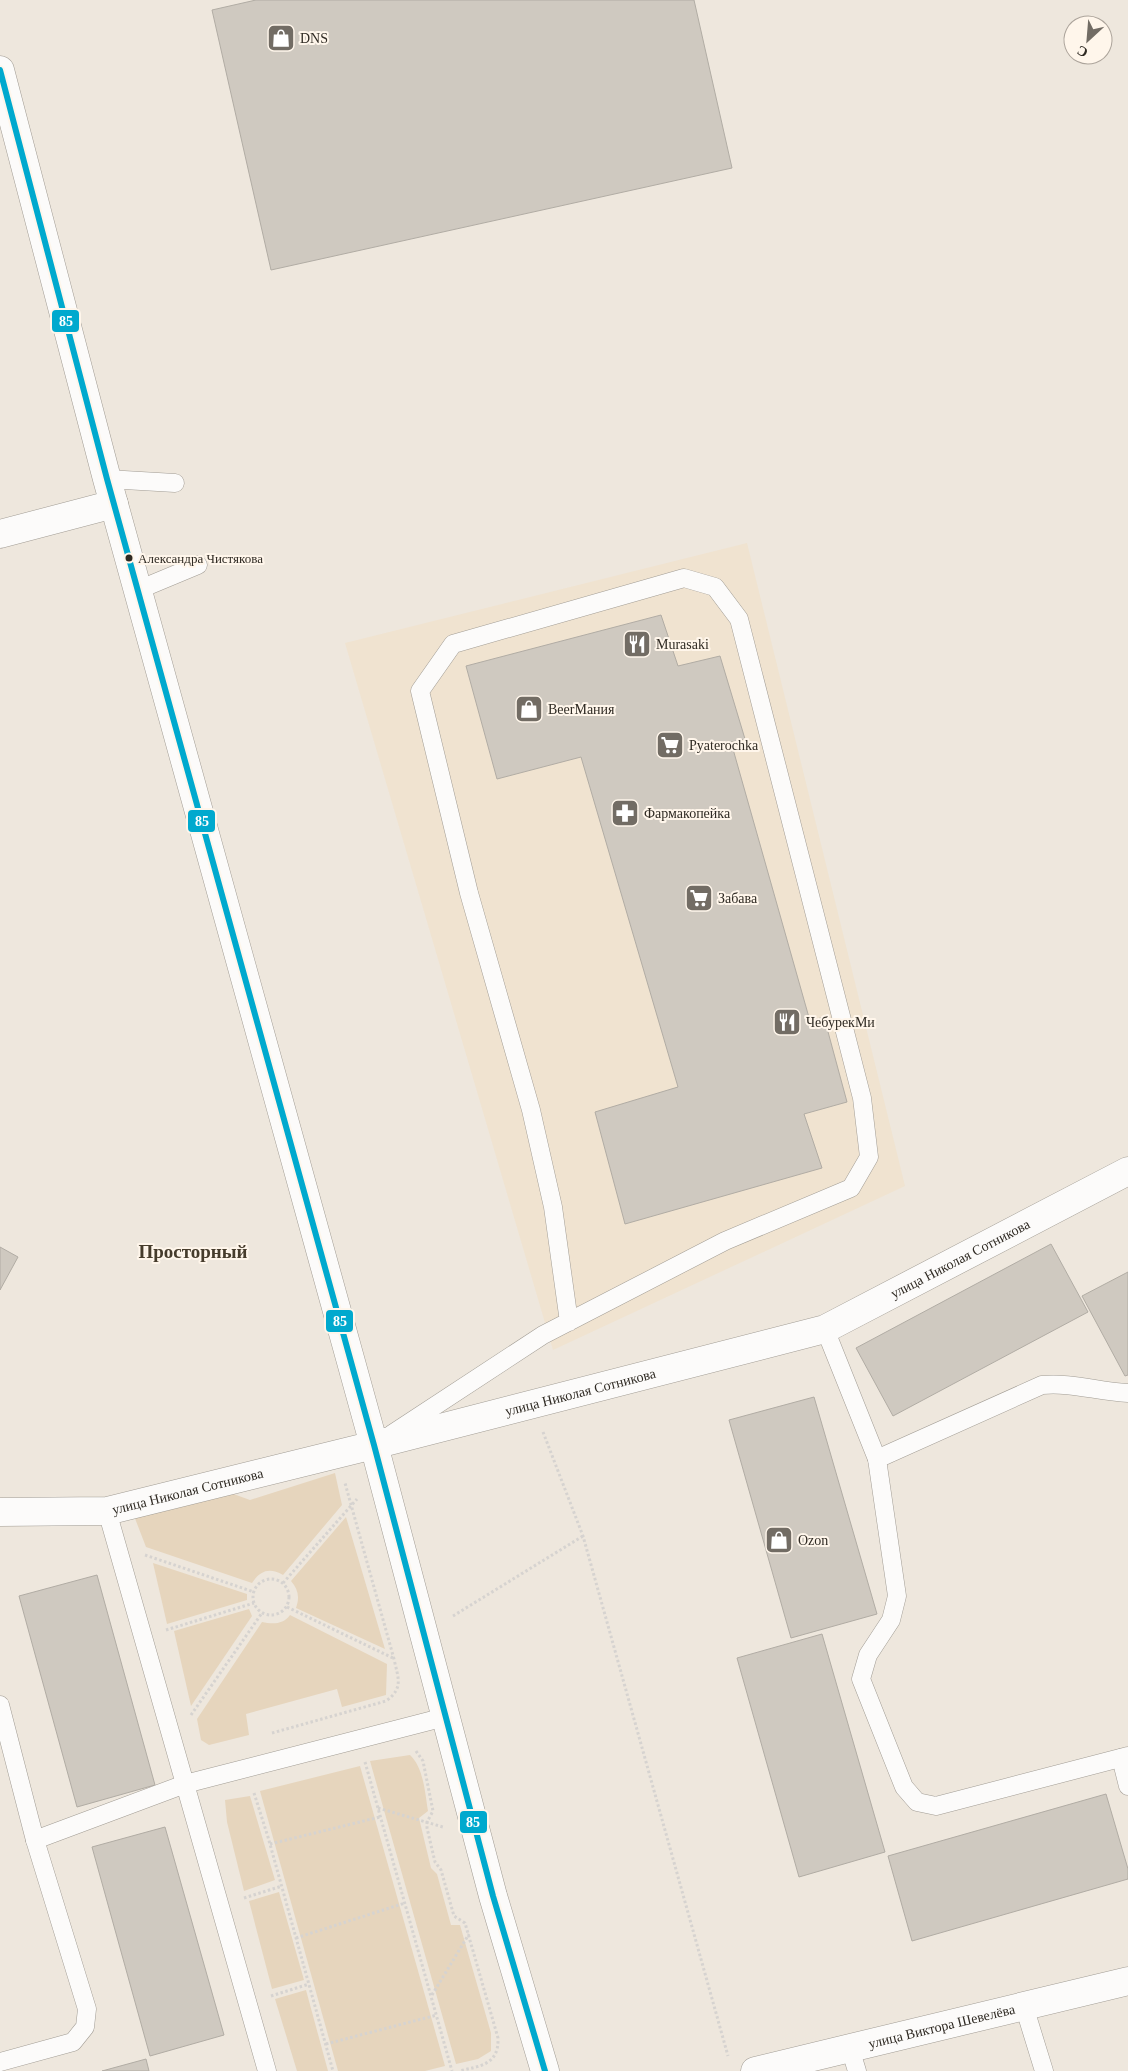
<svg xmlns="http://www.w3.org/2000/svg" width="1128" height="2071" font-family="'Times New Roman',serif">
<rect width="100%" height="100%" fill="#eee7dd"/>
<polygon fill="#f0e3d0" points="747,543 905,1186 553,1350 345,643"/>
<g fill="#e6d5bd">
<path d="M335 1473 342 1505 283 1575C269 1567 260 1571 252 1583L146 1547 131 1508 228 1492 250 1500Z"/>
<path d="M346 1517 385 1649 296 1608C300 1597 298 1589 291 1581Z"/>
<polygon points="153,1563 247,1594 247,1600 167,1624"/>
<polygon points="249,1609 252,1616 191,1706 174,1631"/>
<path d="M290 1615 387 1664 386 1695 342 1707 337 1689 246 1714 249 1735 209 1745 201 1740 197 1719 262 1622C272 1624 283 1625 290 1615Z"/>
<path d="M410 1755C424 1768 425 1794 428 1811L419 1818 431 1868 437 1874 451 1925H460L491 2033V2051L478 2059 456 2064 370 1761Z"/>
<polygon points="360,1766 445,2066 425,2071 338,2071 260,1791"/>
<polygon points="250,1796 275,1880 244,1891 227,1822 225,1800"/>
<polygon points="279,1892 304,1980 272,1989 249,1901"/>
<polygon points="306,1990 328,2071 297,2071 275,1999"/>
</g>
<g fill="#cfc9c0" stroke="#b1aca4">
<polygon points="256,0 694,0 732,168 271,270 212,10"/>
<polygon points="661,615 678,666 720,656 745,739 731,742 810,1021 824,1017 847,1102 804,1114 822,1168 625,1224 595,1112 678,1087 581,757 497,779 466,666"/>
<polygon points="1051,1244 1088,1312 893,1416 856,1348"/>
<polygon points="0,1247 18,1257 0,1290"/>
<polygon points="1128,1272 1128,1375 1125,1376 1082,1296"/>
<polygon points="814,1397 877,1614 791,1638 729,1420"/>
<polygon points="97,1575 155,1785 77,1807 19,1596"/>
<polygon points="822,1634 885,1852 799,1877 737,1658"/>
<polygon points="1106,1794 1128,1869 1128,1879 912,1941 888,1856"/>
<polygon points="165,1827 224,2035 150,2056 92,1847"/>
<polygon points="146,2059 149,2071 102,2071"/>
</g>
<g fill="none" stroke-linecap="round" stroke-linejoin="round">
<g stroke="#a19c94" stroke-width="19">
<g id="lane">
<polyline points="107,479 175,483"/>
<polyline points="138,590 198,565"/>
<polyline points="825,1329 877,1459 897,1596 891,1620 868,1655 861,1679 904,1787 917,1802 936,1806 1128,1756"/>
<polyline points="392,1434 543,1335 725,1241 851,1188 869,1157 862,1098 739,619 715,587 684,578 453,644 420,691 469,893 531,1110 553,1207 569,1322"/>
<path d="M877 1459 1042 1385C1071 1382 1099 1392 1128 1393"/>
<polyline points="107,1511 267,2071"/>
<polyline points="0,1705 35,1840 87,2009 85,2027 73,2042 0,2062"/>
<polyline points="1121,1758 1128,1786"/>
<polyline points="35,1840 185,1784 445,1717"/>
<polyline points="1024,2006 1044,2071"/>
<polyline points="850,2048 857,2071"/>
</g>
</g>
<g stroke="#a19c94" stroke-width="29">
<g id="street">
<polyline points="0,70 107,479 374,1445 493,1896 545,2071"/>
<polyline points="0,534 114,504"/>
<path id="s1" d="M0 1512 107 1511 374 1445 825 1329 1128 1171"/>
</g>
</g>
<g stroke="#a19c94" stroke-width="29">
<g id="secondary">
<path id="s2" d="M755 2071 1128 1981"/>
</g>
</g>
<g stroke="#d6d3d0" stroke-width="3" stroke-dasharray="2.5 2.5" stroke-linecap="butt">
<polyline points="543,1432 583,1536 728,2056"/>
<polyline points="145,1555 254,1592"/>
<circle cx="271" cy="1597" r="18"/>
<polyline points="283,1583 357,1499"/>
<polyline points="287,1607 395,1659"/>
<polyline points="453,1616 583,1536"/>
<polyline points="166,1630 254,1603"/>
<polyline points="191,1715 262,1613"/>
<path d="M272 1733 386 1701C404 1688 398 1678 394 1659L345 1483"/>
<path d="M416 1751 423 1761 433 1811 427 1822V1828L435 1862 441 1870 454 1916 465 1923 498 2038C499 2065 480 2066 459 2071"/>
<polyline points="365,1762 452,2071"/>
<polyline points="254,1793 268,1837 333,2071"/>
<polyline points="378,1808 443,1827"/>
<polyline points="270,1844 380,1817"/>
<polyline points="244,1898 282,1886"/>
<polyline points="296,1938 405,1903"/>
<polyline points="432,1995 469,1934"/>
<polyline points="271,1996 309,1984"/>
<polyline points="326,2044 437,2015"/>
</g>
<use href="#lane" stroke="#fcfbfa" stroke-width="18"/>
<use href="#street" stroke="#fcfbfa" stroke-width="28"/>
<use href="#secondary" stroke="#fcfbfa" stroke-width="28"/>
<g stroke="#fff6eb" stroke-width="10">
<polyline id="bus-1" points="0,70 107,479 374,1445 493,1896 545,2071"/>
</g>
<use href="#bus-1" stroke="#00a9ce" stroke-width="6"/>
</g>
<defs>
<g id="shop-square" transform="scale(1.4375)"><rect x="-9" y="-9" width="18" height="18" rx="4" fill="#726c64" stroke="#fff6eb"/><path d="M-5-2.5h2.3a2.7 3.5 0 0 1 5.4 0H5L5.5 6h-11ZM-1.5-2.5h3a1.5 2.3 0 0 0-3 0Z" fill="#fff"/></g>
<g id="restaurant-square" transform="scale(1.4375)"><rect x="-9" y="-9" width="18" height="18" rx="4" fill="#726c64" stroke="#fff6eb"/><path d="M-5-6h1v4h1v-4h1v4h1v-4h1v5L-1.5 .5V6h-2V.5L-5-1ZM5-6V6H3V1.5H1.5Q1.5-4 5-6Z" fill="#fff"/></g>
<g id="supermarket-square" transform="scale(1.4375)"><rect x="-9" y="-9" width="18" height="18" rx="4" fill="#726c64" stroke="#fff6eb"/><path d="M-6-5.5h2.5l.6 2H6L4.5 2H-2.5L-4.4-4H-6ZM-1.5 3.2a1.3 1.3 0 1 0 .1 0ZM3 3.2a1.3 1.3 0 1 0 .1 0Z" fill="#fff"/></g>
<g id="pharmacy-square" transform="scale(1.4375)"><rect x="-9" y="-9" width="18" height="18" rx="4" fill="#726c64" stroke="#fff6eb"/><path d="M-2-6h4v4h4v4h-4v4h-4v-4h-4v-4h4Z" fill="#fff"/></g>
</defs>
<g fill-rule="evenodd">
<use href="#shop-square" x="281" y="38"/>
<use href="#restaurant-square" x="637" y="644"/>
<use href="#shop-square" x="529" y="709"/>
<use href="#supermarket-square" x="670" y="745"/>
<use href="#pharmacy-square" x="625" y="813"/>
<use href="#supermarket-square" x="699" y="898"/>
<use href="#restaurant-square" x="787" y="1022"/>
<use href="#shop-square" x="779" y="1540"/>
</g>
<circle fill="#2f2a23" stroke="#fff6eb" stroke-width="2" cx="129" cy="558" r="4.5"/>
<g text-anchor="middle" stroke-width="4" stroke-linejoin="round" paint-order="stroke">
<g font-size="13" fill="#2f2a23" stroke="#fff6eb" text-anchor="start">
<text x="138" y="563">Александра Чистякова</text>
</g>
<g font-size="14" fill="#2f2a23" stroke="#fff6eb" text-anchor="start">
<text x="300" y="43">DNS</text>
<text x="656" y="649">Murasaki</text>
<text x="548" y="714">BeerМания</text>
<text x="689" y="750">Pyaterochka</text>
<text x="644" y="818">Фармакопейка</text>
<text x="718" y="903">Забава</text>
<text x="806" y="1027">ЧебурекМи</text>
<text x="798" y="1545">Ozon</text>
</g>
<g font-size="14" fill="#2f2a23" stroke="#fff6eb">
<text dy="5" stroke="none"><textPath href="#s1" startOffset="1000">улица Николая Сотникова</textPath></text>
<text dy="5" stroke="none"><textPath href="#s1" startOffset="595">улица Николая Сотникова</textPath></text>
<text dy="5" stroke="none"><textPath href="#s1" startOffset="190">улица Николая Сотникова</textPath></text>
<text dy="5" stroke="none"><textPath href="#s2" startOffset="192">улица Виктора Шевелёва</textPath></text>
</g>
<g font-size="19" font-weight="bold" fill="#463c2c" stroke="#fff6eb">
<text x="193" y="1258">Просторный</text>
</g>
</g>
<g stroke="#fff6eb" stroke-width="2">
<rect x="51" y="309" width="29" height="24" rx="5" fill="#00a9ce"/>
<rect x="187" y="809" width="29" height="24" rx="5" fill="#00a9ce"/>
<rect x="325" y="1309" width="29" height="24" rx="5" fill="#00a9ce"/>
<rect x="459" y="1810" width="29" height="24" rx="5" fill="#00a9ce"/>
</g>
<g font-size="14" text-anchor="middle" font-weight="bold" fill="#fff">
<text x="66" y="326">85</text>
<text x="202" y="826">85</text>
<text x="340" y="1326">85</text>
<text x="473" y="1827">85</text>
</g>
<g transform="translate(1088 40) rotate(206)"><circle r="24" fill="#fff6eb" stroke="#aca49b"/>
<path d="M0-4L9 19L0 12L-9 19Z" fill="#726c64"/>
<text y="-8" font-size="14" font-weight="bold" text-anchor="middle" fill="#2f2a23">С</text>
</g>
</svg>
